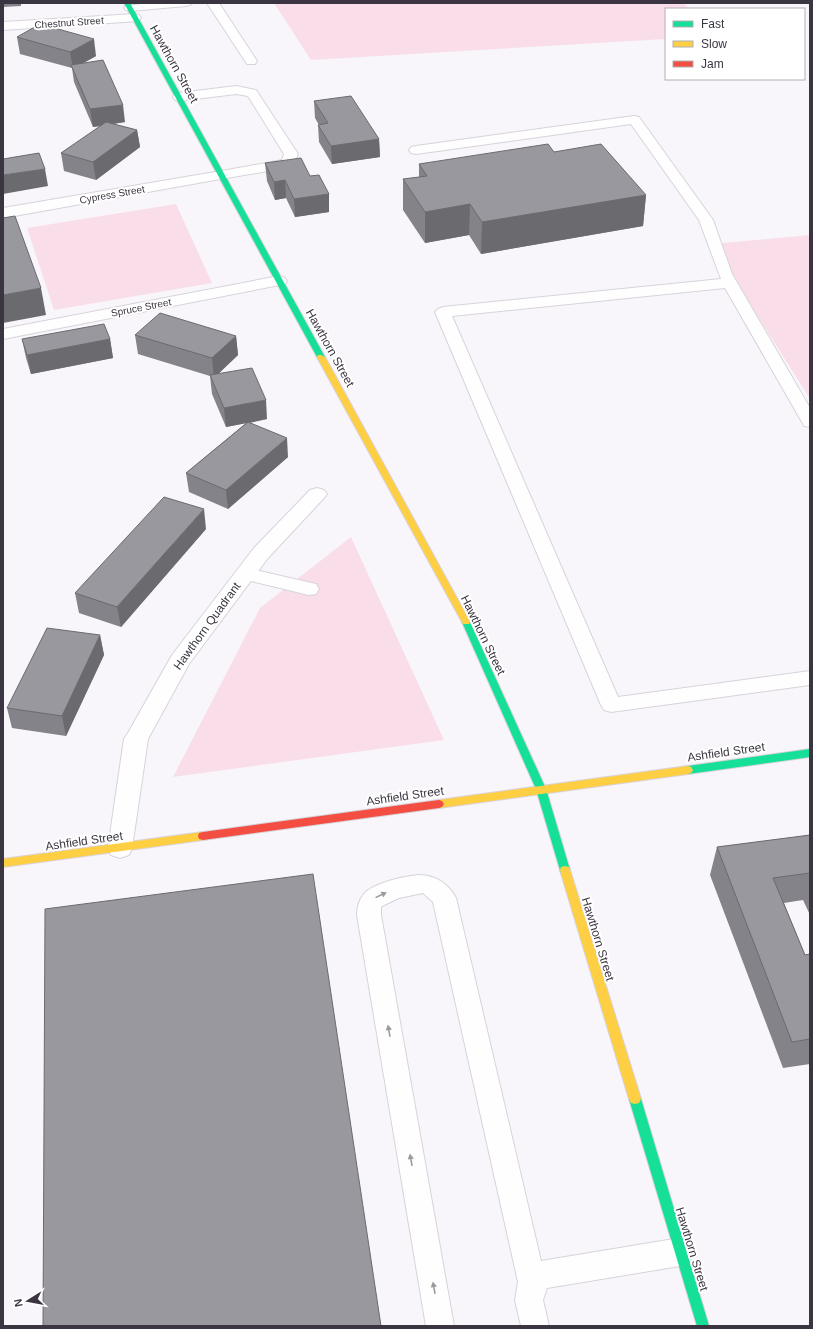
<svg xmlns="http://www.w3.org/2000/svg" width="813" height="1329" font-family="Helvetica,sans-serif">
<rect width="100%" height="100%" fill="#f8f6fa"/>
<g fill="#f9deea">
<polygon points="274,3 683,3 690,9 666,9 666,39 311,60"/>
<polygon points="176,204 212,283 54,310 27,228"/>
<polygon points="810,235 810,399 712,244"/>
<polygon points="351,537 444,740 173,777 260,608"/>
</g>
<g fill="none" stroke-linecap="round" stroke-linejoin="round">
<g stroke="#d8d3db" stroke-width="2">
<g id="lane">
<polygon points="148,3 192,3 190,5 186,6 130,11 126,10 124,8 126,6"/>
<polygon points="207,3 219,3 257,61 255,64 247,64"/>
<polygon points="236,86 256,90 298,154 293,165 280,169 221,179 216,178 214,175 216,172 277,161 282,160 284,154 248,96 236,94 179,101 175,100 173,97 175,94 179,93"/>
<polygon points="634,116 639,117 713,220 732,274 810,408 810,427 804,426 802,422 725,288 452,316 618,697 810,671 810,685 611,712 604,710 601,705 435,312 438,309 443,307 721,279 699,220 631,124 416,154 411,153 409,150 411,147 416,146"/>
<polygon points="246,568 316,584 319,589 316,594 309,595 239,578 237,574 239,570"/>
<path d="M419 875C435 875 449 884 456 898L541 1261 680 1238 690 1242 694 1252 690 1262 680 1266 547 1288 543 1300 549 1326H521L515 1300 518 1282 433 902 423 893 399 898 384 905 381 907V915L454 1326H426L357 915C357 908 359 900 364 894 373 883 405 876 419 875Z"/>
</g>
</g>
<g stroke="#d8d3db" stroke-width="2">
<g id="street">
<polygon points="135,14 139,15 141,18 139,21 3,30 3,22"/>
<polygon points="221,171 226,172 228,175 226,178 3,218 3,208"/>
<polygon points="279,276 285,278 287,281 285,284 3,339 3,329"/>
<polygon points="317,488 324,490 327,494 324,498 268,558 189,664 148,739 132,848 129,855 120,858 111,855 108,848 124,739 128,733 172,655 254,548 310,490"/>
</g>
</g>
<g stroke="#d8d3db" stroke-width="2">
<g id="fast">
<polygon points="124,3 130,3 325,357 324,359 321,359 317,357"/>
<polygon points="466,619 470,622 546,789 570,870 569,873 565,874 561,873 560,870 536,789 462,622"/>
<polygon points="810,749 810,757 688,774 685,773 683,770 685,767 688,766"/>
<polygon points="635,1094 639,1095 641,1099 709,1326 697,1326 629,1099 631,1095"/>
</g>
</g>
<g stroke="#d8d3db" stroke-width="2">
<g id="slow">
<polygon points="318,355 321,355 325,357 470,622 469,624 463,624 462,622 317,357"/>
<polygon points="688,766 691,767 693,770 691,773 688,774 439,808 436,807 434,804 436,801 439,800"/>
<polygon points="203,832 207,833 208,836 207,839 203,840 3,867 3,859"/>
<polygon points="565,866 569,867 570,870 641,1099 639,1103 635,1104 631,1103 629,1099 560,870 561,867"/>
</g>
</g>
<g stroke="#d8d3db" stroke-width="2">
<polygon id="jam" points="439,800 442,801 444,804 442,807 439,808 203,840 199,839 198,836 199,833 203,832"/>
</g>
<use href="#lane" fill="#fefefe" fill-rule="evenodd"/>
<use href="#street" fill="#fefefe" fill-rule="evenodd"/>
<use href="#fast" fill="#16e098" fill-rule="evenodd"/>
<use href="#slow" fill="#ffcf43" fill-rule="evenodd"/>
<use href="#jam" fill="#f24e42" fill-rule="evenodd"/>
</g>
<g fill="#848389">
<polygon points="3,3 21,3 21,6 3,7"/>
<polygon points="39,3 57,3 40,4"/>
<polygon points="17,37 96,56 83,63 125,122 113,124 137,130 140,147 96,180 64,171 61,153 101,126 93,127 74,82 72,68 20,54"/>
<polygon points="314,101 379,139 380,157 332,164 319,142 318,125 319,125 315,118"/>
<polygon points="554,152 646,195 643,226 481,254 469,235 425,243 403,210 403,179 419,177 419,164"/>
<polygon points="265,163 310,176 329,194 329,212 295,217 286,198 275,200 267,181"/>
<polygon points="135,335 236,336 238,355 219,373 267,419 250,423 288,457 228,509 189,492 186,473 246,423 226,427 212,394 210,376 138,354"/>
<polygon points="22,339 110,339 113,358 31,374 26,358"/>
<polygon points="206,529 121,627 79,613 75,593"/>
<polygon points="100,635 104,655 66,736 12,728 7,708"/>
<polygon points="810,835 810,915 803,900 784,903 805,955 810,954 810,1064 783,1068 710,875 717,847"/>
</g>
<g fill="#6b6a6f">
<polygon points="94,39 96,56 73,69 70,52"/>
<polygon points="123,105 125,122 93,127 90,109"/>
<polygon points="137,130 140,147 96,180 93,162"/>
<polygon points="379,139 380,157 332,164 331,146"/>
<polygon points="45,169 48,186 3,194 3,175"/>
<polygon points="285,180 286,198 275,200 274,182"/>
<polygon points="329,194 329,212 295,217 294,199"/>
<polygon points="646,195 643,226 481,254 482,222"/>
<polygon points="470,204 469,235 425,243 425,212"/>
<polygon points="41,288 46,315 3,323 3,295"/>
<polygon points="236,336 238,355 214,378 212,358"/>
<polygon points="110,339 113,358 31,374 27,355"/>
<polygon points="266,400 267,419 226,427 224,408"/>
<polygon points="287,438 288,457 228,509 226,490"/>
<polygon points="204,509 206,529 121,627 117,607"/>
<polygon points="100,635 104,655 66,736 62,716"/>
</g>
<g fill="#99989f" stroke="#6b6a6f">
<polygon points="40,24 94,39 70,52 17,37"/>
<polygon points="103,60 123,105 90,109 71,65"/>
<polygon points="351,96 379,139 331,146 318,125 328,123 314,101"/>
<polygon points="106,122 137,130 93,162 61,153"/>
<polygon points="548,144 554,152 601,144 646,195 482,222 470,204 425,212 403,179 427,176 419,164"/>
<polygon points="39,153 45,169 3,175 3,159"/>
<polygon points="301,158 310,176 319,175 329,194 294,199 285,180 274,182 265,163"/>
<polygon points="15,216 41,288 3,295 3,218"/>
<polygon points="160,313 236,336 212,358 135,335"/>
<polygon points="104,324 110,339 27,355 22,339"/>
<polygon points="252,368 266,400 224,408 210,375"/>
<polygon points="248,422 287,438 226,490 186,473"/>
<polygon points="164,497 204,509 117,607 75,593"/>
<polygon points="47,628 100,635 62,716 7,708"/>
<polygon points="810,835 810,873 773,878 805,955 810,954 810,1039 792,1042 717,847"/>
<polygon points="313,874 381,1326 43,1326 45,909"/>
</g>
<defs><path id="oneway-solid" d="M-6-.8H1V-3.2L6.5 0L1 3.2V.8H-6Z"/></defs>
<g fill="#9c9aa0">
<use href="#oneway-solid" transform="translate(381 895) rotate(-26)"/>
<use href="#oneway-solid" transform="translate(389 1031) rotate(-100)"/>
<use href="#oneway-solid" transform="translate(411 1160) rotate(-100)"/>
<use href="#oneway-solid" transform="translate(434 1288) rotate(-100)"/>
</g>
<g text-anchor="middle" stroke-width="4" stroke-linejoin="round" paint-order="stroke">
<g font-size="10" fill="#3b3541" stroke="#fff">
<text transform="translate(69 22) rotate(-4)" y="4">Chestnut Street</text>
<text transform="translate(112 194) rotate(-10)" y="4">Cypress Street</text>
<text transform="translate(141 307) rotate(-11)" y="4">Spruce Street</text>
</g>
<g font-size="12" fill="#3b3541" stroke="#fff">
<text transform="translate(174 64) rotate(61)" y="4">Hawthorn Street</text>
<text transform="translate(330 348) rotate(61)" y="4">Hawthorn Street</text>
<text transform="translate(207 626) rotate(-54)" y="4">Hawthorn Quadrant</text>
<text transform="translate(483 635) rotate(64)" y="4">Hawthorn Street</text>
<text transform="translate(726 752) rotate(-8)" y="4">Ashfield Street</text>
<text transform="translate(405 796) rotate(-8)" y="4">Ashfield Street</text>
<text transform="translate(84 841) rotate(-8)" y="4">Ashfield Street</text>
<text transform="translate(598 939) rotate(73)" y="4">Hawthorn Street</text>
<text transform="translate(692 1249) rotate(73)" y="4">Hawthorn Street</text>
</g>
</g>
<rect width="813" height="1329" fill="none" stroke="#3b3541" stroke-width="8"/>
<rect x="665" y="8" width="140" height="72" fill="#ffffff" stroke="#b1aeb3"/>
<rect x="673" y="21" width="20" height="6" fill="#16e098" stroke="#b1aeb3"/>
<text x="701" y="28" font-size="12" fill="#3b3541">Fast</text>
<rect x="673" y="41" width="20" height="6" fill="#ffcf43" stroke="#b1aeb3"/>
<text x="701" y="48" font-size="12" fill="#3b3541">Slow</text>
<rect x="673" y="61" width="20" height="6" fill="#f24e42" stroke="#b1aeb3"/>
<text x="701" y="68" font-size="12" fill="#3b3541">Jam</text>
<g transform="translate(28 1301) rotate(259)" stroke="#ffffff" stroke-width="3" paint-order="stroke">
<path d="M0-3L7 15L0 10L-7 15Z" fill="#3b3541"/>
<text y="-6" font-size="11" font-weight="bold" text-anchor="middle" fill="#3b3541">N</text>
</g>
</svg>
